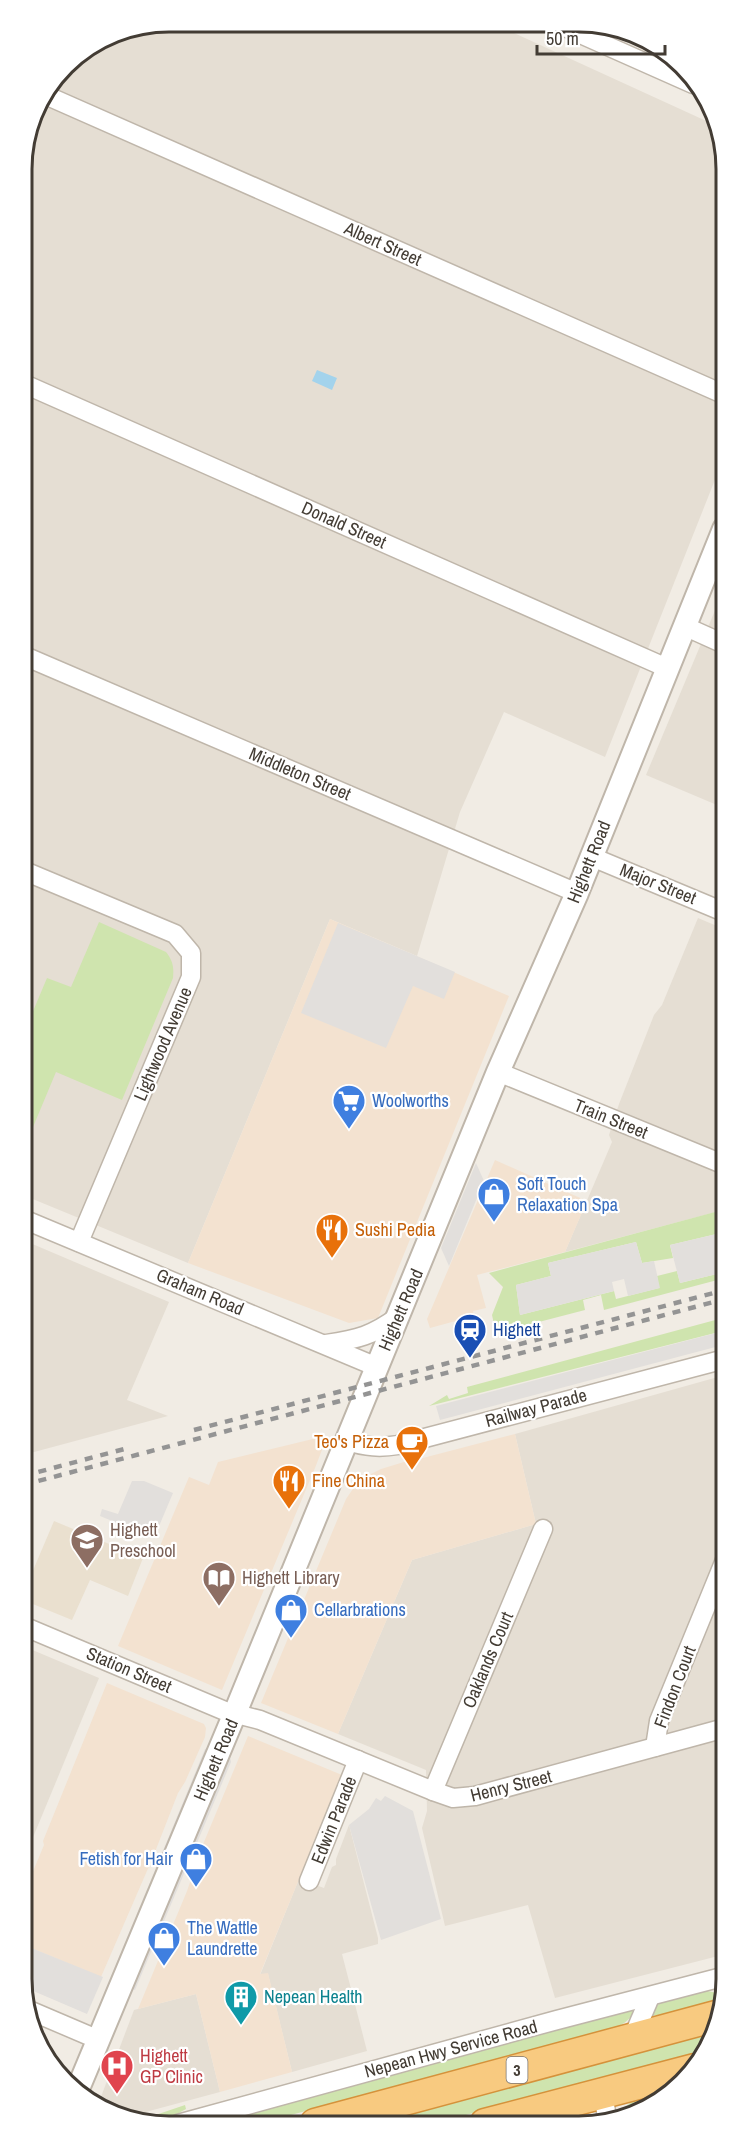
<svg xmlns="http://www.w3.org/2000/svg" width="747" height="2148" font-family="'Archivo Narrow',sans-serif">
<rect width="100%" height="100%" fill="#f1ece4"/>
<g fill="#e5ded3">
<polygon points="168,21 492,23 715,125 723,139 724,457 605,757 504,712 460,812 417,956 330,919 188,1263 23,1195 21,158 36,103 71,58 112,32"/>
<polygon points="724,589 724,808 646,775"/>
<polygon points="698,918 724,929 725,1190 716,1212 565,1252 612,1142 609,1135 619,1104 654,1015 662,1005"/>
<polygon points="23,1240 169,1302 127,1400 168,1416 23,1455"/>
<polygon points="725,1375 726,1954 555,1998 528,1905 445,1926 422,1828 427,1811 426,1770 338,1734 412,1560 536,1524 515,1434"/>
<polygon points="23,1646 99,1678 24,1859"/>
<polygon points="349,1825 378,1938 378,1944 342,1954 367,2051 292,2072 268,1974 260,1975 299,1879 324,1888 332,1867 336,1865 336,1859"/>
<polygon points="196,1994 220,2092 127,2117 99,2102 134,2010"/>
</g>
<g fill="#f3e2d0">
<polygon points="330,919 509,996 378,1318 349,1323 188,1263"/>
<polygon points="495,1160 587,1201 565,1252 477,1275 486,1308 473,1311 474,1316 430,1328 427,1319"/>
<polygon points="515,1434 536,1524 412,1560 338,1734 261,1703 346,1499 359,1480 381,1469 417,1458 419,1459"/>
<polygon points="321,1437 325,1442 315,1468 222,1690 118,1646 189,1477 209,1485 218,1462"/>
<polygon points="107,1683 204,1724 206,1728 205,1737 185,1782 178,1793 153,1857 101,1977 24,1945 24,1893 44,1845 43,1841"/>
<polygon points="248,1736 342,1775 260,1974 268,1973 292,2072 220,2092 196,1994 138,2009 187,1891 204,1842"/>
</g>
<polygon fill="#eae0cf" points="54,1521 143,1558 128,1596 90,1580 72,1620 23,1600 23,1594"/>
<g fill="#cfe4ae">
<path d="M99 922 166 952C173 961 174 967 173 978L122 1100 56 1072 23 1151V1035L47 978 71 987Z"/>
<polygon points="719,1204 725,1206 725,1232 670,1245 673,1258 642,1263 636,1242 548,1263 551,1276 516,1285 520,1315 614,1291 616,1299 659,1288 657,1276 677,1271 680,1283 725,1272 725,1278 604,1310 601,1295 583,1300 585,1310 496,1333 492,1315 503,1287 489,1273 715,1212"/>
<polygon points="719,1319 725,1334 725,1345 719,1332 429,1406 447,1395 449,1399 468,1393 467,1387"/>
<polygon points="702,1990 723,1994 724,1995 723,2000 671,2014 649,2016 650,2013 661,2002"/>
<path d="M633 2009H635C628 2031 592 2034 573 2040L257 2124H207Z"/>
<polygon points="716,2030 705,2051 432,2124 366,2124"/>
<path d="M675 2088C660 2101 644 2118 623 2110 634 2095 658 2093 675 2088Z"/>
<path d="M185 2105 186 2109C170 2117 154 2132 135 2122Z"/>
<polygon points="572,2116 585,2117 586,2119 582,2124 540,2124"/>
</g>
<g fill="#e2dfdc">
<polygon points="338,923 455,972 444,999 413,986 386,1048 301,1013"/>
<polygon points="476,1163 484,1181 449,1266 441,1248"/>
<polygon points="725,1232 725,1272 680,1283 670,1245"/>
<polygon points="636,1242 642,1263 654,1261 660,1288 628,1296 624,1279 612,1282 614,1291 520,1315 516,1285 551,1276 548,1263"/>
<polygon points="720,1332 723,1345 440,1420 436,1406"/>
<polygon points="132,1481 144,1481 173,1493 154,1538 100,1516 102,1509 118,1514"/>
<polygon points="295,1588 299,1590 263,1679 256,1683"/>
<polygon points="212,1746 105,2004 103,1996 205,1749"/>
<polygon points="229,1752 231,1762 135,1990 131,1988"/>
<polygon points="385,1796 413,1811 441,1919 381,1940 349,1825 369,1809 376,1798 381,1801"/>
<polygon points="24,1945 103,1977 87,2014 24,1987"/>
</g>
<polygon fill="#a3d3ec" points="317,370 337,378 332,390 312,381"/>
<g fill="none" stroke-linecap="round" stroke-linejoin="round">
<g stroke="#bfb6aa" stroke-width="21">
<g id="minor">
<polyline points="558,24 693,84"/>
<polyline points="43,94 723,394"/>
<polyline points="22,383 667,668"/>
<polyline points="684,626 724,644"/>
<polyline points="22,655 577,893"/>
<polyline points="592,857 724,912"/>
<polyline points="22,870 175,934 191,953 191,977 79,1242"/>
<polyline points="498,1072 725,1165"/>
<polyline points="23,1219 377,1367"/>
<path d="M326 1344C358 1339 372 1336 399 1316"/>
<path d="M347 1441C366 1447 380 1448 398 1445L725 1359"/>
<polyline points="23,1626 225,1711 260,1720 433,1791 453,1798 475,1796 725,1728"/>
<polyline points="655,1747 659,1721 725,1560"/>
<polyline points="433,1791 543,1529"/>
<polyline points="309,1881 358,1760"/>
<polyline points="24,2008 99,2040"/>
<polyline points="632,2039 650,1997"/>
<polyline points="603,2093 608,2124"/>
<polyline points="178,2124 557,2020 726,1976"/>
</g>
</g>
<g stroke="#bfb6aa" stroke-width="26">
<polyline id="tertiary" points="77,2091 235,1713 498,1072 577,893 724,529"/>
</g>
<g stroke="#d5923b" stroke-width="33">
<g id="trunk">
<polyline points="315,2124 720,2015"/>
<polyline points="485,2124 695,2069"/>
</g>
</g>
<use href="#minor" stroke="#fff" stroke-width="18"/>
<use href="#tertiary" stroke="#fff" stroke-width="22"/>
<use href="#trunk" stroke="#f8ca80" stroke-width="30"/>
<g stroke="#949494" stroke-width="4.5" stroke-dasharray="8 8" stroke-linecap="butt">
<polyline points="194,1430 725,1290"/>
<polyline points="23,1476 128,1448"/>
<polyline points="23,1485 725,1299"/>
</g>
</g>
<defs>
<g id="supermarket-pin" transform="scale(1.725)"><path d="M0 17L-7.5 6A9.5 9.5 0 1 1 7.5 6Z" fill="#3f7fe0" stroke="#fff"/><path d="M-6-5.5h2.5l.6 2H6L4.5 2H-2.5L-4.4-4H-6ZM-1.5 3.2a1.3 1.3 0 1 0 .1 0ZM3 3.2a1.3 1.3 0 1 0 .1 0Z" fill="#fff"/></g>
<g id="shop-pin" transform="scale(1.725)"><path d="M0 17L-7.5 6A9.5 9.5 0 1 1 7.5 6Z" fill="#3f7fe0" stroke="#fff"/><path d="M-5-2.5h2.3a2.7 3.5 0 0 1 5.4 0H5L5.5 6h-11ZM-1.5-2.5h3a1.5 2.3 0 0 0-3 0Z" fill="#fff"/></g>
<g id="restaurant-pin" transform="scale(1.725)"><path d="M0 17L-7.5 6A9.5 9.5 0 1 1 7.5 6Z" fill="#e8710a" stroke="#fff"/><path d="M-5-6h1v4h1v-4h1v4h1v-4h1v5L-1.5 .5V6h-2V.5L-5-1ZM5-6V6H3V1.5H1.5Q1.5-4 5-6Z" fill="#fff"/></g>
<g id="station-pin" transform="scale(1.725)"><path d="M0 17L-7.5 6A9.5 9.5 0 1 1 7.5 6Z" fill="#1a4fb4" stroke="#fff"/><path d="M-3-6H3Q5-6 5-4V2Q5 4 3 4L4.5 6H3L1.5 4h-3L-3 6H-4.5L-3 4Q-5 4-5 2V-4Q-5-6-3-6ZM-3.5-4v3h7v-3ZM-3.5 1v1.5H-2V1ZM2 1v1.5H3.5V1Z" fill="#fff"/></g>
<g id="cafe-pin" transform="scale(1.725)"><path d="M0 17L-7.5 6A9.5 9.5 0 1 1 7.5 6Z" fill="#e8710a" stroke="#fff"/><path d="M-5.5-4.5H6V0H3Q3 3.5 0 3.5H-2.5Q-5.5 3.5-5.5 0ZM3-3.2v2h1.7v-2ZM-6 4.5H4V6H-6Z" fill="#fff"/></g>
<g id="school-pin" transform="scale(1.725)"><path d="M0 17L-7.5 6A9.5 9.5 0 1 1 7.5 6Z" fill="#8d6e63" stroke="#fff"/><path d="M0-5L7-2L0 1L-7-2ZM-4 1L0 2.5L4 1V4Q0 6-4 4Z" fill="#fff"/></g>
<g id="library-pin" transform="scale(1.725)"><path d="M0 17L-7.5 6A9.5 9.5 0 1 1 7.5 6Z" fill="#8d6e63" stroke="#fff"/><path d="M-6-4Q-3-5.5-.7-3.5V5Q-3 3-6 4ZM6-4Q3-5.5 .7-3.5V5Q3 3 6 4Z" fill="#fff"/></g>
<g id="building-pin" transform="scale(1.725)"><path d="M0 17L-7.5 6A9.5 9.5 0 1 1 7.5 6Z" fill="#0f9aa8" stroke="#fff"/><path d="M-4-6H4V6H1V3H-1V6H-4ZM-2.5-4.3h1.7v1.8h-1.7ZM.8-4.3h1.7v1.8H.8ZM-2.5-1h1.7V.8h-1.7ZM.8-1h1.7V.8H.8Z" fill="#fff"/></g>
<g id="hospital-pin" transform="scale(1.725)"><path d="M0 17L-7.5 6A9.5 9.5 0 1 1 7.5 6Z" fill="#e0444e" stroke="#fff"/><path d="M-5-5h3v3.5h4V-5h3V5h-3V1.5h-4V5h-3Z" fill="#fff"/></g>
</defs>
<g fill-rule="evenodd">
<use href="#supermarket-pin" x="349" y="1101"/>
<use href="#shop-pin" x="494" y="1194"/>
<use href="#restaurant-pin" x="332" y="1230"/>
<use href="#station-pin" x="470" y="1330"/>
<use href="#cafe-pin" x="412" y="1442"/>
<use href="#restaurant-pin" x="289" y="1481"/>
<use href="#school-pin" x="87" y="1540"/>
<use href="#library-pin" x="219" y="1578"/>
<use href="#shop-pin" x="291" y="1610"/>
<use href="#shop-pin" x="196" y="1859"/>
<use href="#shop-pin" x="164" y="1938"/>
<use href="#building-pin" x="241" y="1997"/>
<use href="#hospital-pin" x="117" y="2066"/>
</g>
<g text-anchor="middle" stroke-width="4.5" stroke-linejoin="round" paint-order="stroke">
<rect fill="#fff" stroke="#7b7671" stroke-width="1.5" x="506.5" y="2057" width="21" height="26" rx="4.5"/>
<g font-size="16" font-weight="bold" fill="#433c34">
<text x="517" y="2076">3</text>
</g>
<g font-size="18" fill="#433c34" stroke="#fff">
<text transform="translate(383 244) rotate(24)" y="6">Albert Street</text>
<text transform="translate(344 525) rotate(24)" y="6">Donald Street</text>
<text transform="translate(300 774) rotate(23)" y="6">Middleton Street</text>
<text transform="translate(589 862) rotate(-68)" y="6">Highett Road</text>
<text transform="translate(658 884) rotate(22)" y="6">Major Street</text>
<text transform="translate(163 1044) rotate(-67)" y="6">Lightwood Avenue</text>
<text transform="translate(611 1119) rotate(22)" y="6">Train Street</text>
<text transform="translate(200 1292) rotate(23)" y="6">Graham Road</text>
<text transform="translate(401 1310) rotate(-67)" y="6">Highett Road</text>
<text transform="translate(536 1408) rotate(-15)" y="6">Railway Parade</text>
<text transform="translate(488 1660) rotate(-67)" y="6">Oaklands Court</text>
<text transform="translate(129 1670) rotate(23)" y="6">Station Street</text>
<text transform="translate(675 1687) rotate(-69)" y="6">Findon Court</text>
<text transform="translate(216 1760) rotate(-67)" y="6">Highett Road</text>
<text transform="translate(511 1786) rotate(-14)" y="6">Henry Street</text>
<text transform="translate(334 1820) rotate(-68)" y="6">Edwin Parade</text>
<text transform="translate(451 2049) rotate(-15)" y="6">Nepean Hwy Service Road</text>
</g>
<g font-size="18" fill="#366cbe" stroke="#fff" text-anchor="start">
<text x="372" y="1107">Woolworths</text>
<text x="517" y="1190">Soft Touch<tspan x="517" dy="21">Relaxation Spa</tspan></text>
<text x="314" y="1616">Cellarbrations</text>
<text x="173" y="1865" text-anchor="end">Fetish for Hair</text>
<text x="187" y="1934">The Wattle<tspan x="187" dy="21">Laundrette</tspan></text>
</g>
<g font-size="18" fill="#c56008" stroke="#fff" text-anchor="start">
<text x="355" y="1236">Sushi Pedia</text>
<text x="389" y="1448" text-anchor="end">Teo's Pizza</text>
<text x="312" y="1487">Fine China</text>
</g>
<g font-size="18" fill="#164399" stroke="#fff" text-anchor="start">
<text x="493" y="1336">Highett</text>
</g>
<g font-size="18" fill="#785e54" stroke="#fff" text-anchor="start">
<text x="110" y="1536">Highett<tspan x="110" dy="21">Preschool</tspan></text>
<text x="242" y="1584">Highett Library</text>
</g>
<g font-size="18" fill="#0d838f" stroke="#fff" text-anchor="start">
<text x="264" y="2003">Nepean Health</text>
</g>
<g font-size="18" fill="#be3a42" stroke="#fff" text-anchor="start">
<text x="140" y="2062">Highett<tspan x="140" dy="21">GP Clinic</tspan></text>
</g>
</g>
<path d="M0 0H747V2148H0ZM169 32H579A137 137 0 0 1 716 169V1979A137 137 0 0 1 579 2116H169A137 137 0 0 1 32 1979V169A137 137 0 0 1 169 32Z" fill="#fff" fill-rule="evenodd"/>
<path fill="none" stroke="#433c34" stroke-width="3" d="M169 32H579A137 137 0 0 1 716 169V1979A137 137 0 0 1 579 2116H169A137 137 0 0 1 32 1979V169A137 137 0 0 1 169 32Z"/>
<path d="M537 45v9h128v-9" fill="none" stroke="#433c34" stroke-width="3"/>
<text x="546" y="45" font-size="18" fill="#433c34" stroke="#ffffff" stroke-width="4.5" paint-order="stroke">50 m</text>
</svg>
